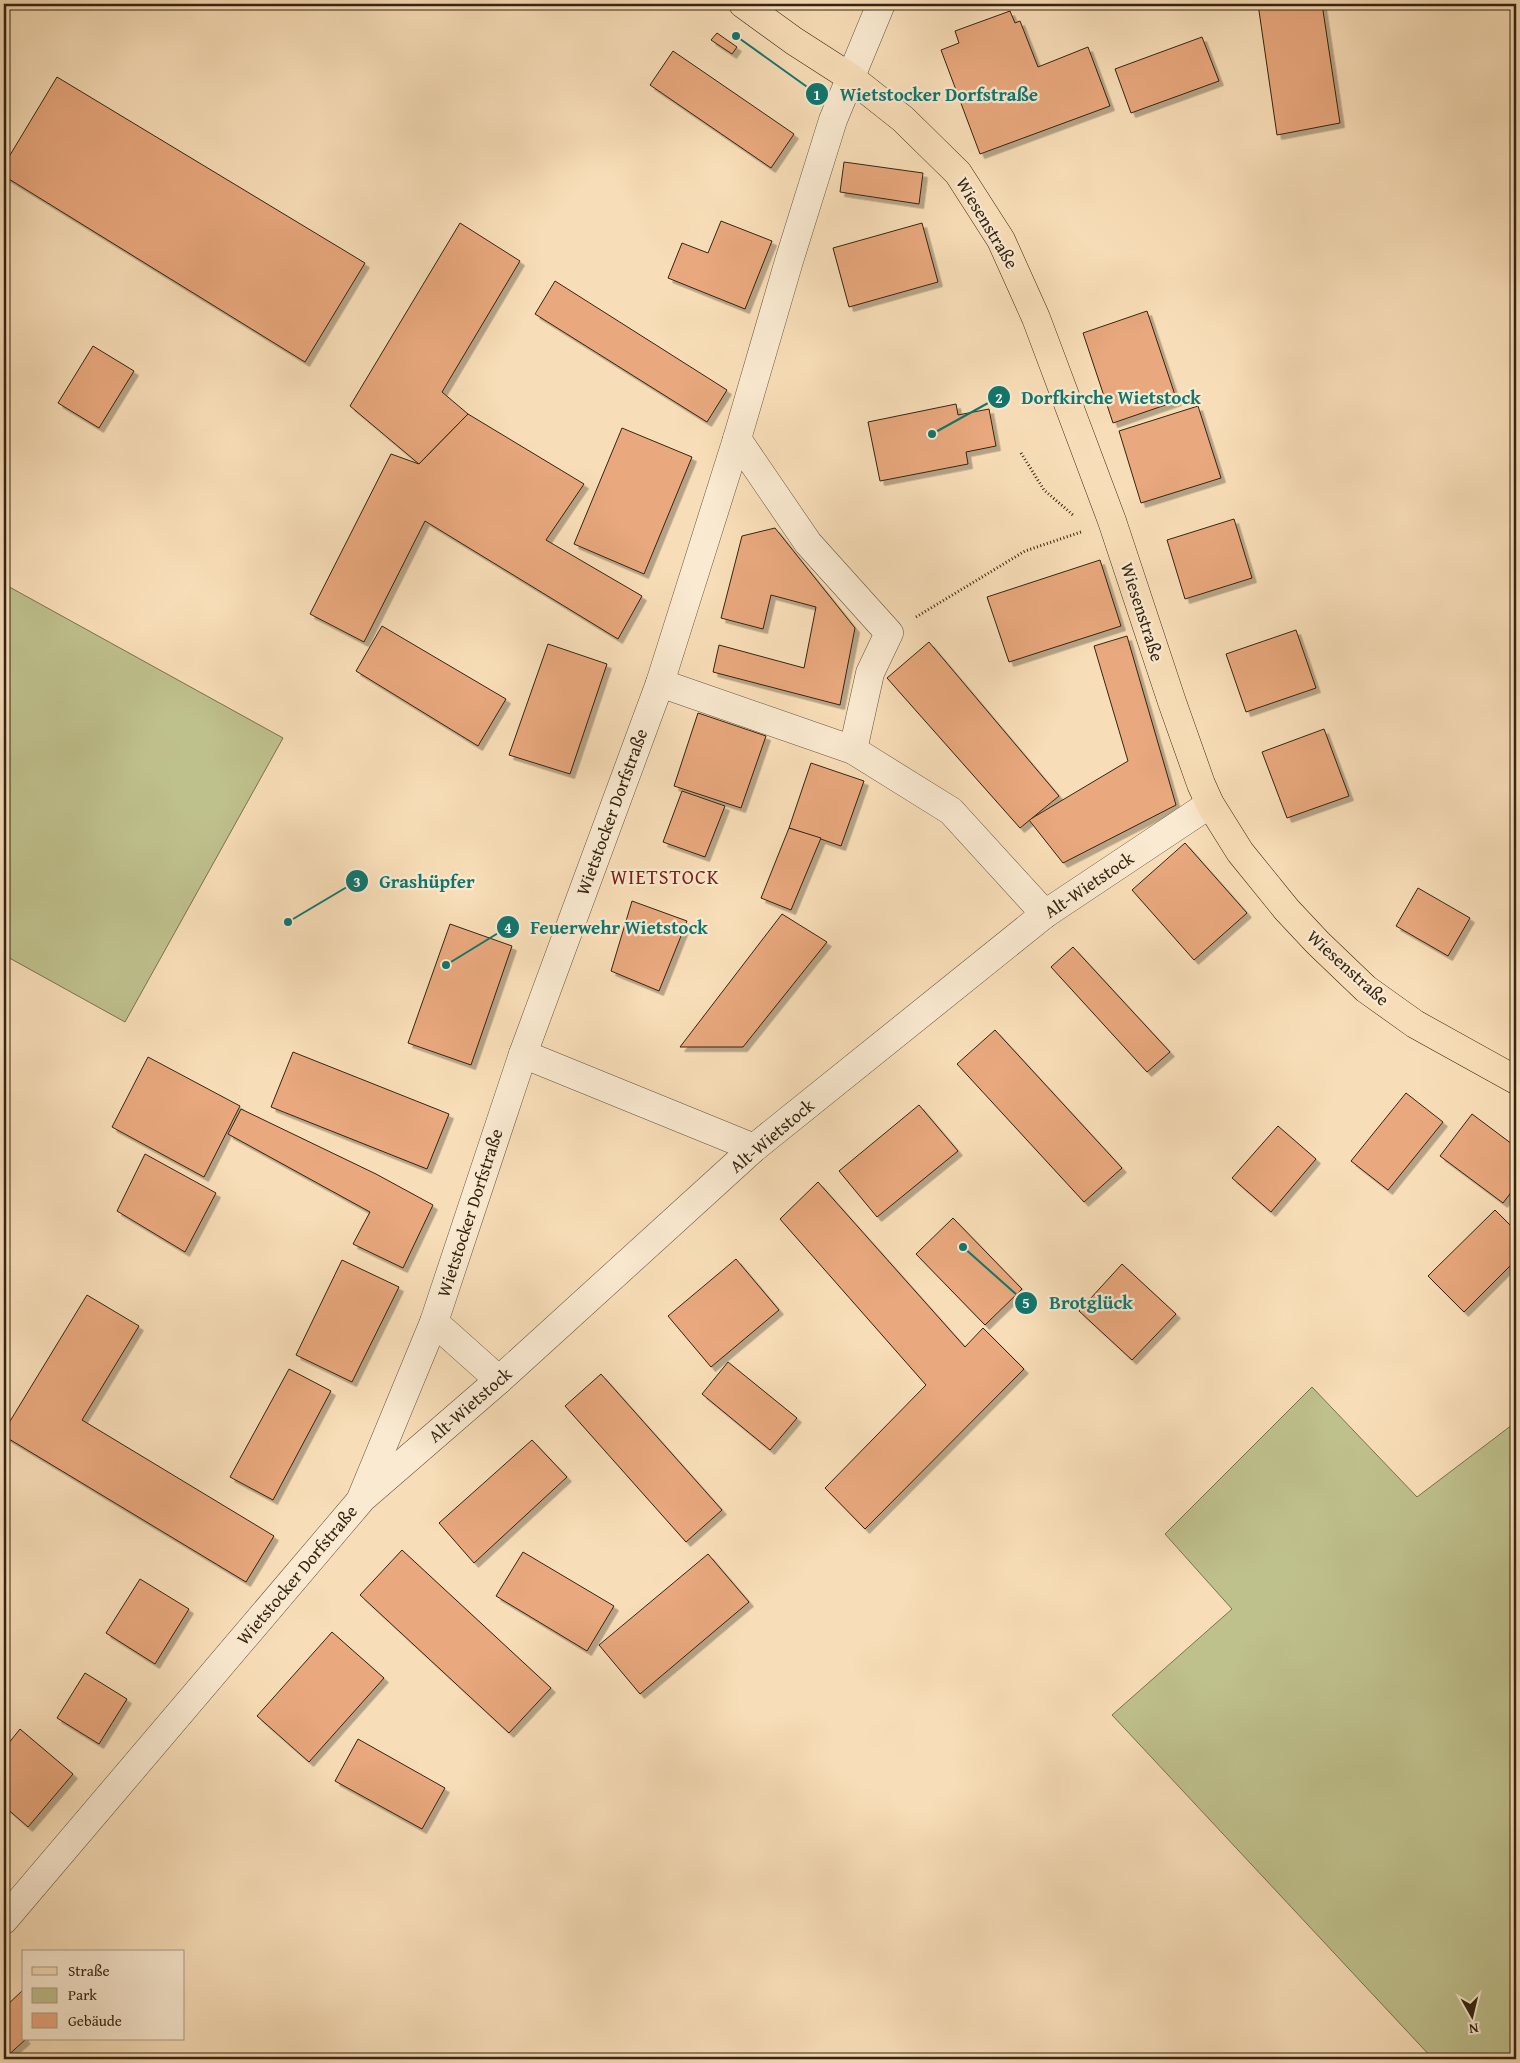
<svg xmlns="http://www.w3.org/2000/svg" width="1520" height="2063" font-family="'Gentium Book Plus',serif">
<defs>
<filter id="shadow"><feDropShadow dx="4.5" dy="4.5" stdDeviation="0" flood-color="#0004"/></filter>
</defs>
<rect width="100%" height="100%" fill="#f8deb8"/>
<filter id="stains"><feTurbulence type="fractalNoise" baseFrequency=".004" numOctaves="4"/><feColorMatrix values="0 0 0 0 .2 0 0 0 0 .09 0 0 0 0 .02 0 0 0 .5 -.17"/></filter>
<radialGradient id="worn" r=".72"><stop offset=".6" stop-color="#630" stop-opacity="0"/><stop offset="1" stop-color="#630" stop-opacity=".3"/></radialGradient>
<g fill="#bfc18d" stroke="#7a724f">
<polygon points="4,584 283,738 125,1022 4,955"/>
<polygon points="1312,1387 1417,1497 1516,1422 1516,2059 1433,2059 1112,1715 1232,1609 1165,1534"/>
</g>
<g fill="#e9a87d" stroke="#342411" filter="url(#shadow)">
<polygon points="1258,4 1322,4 1340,123 1277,135"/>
<polygon points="1010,11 1015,23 1020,21 1038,67 1088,47 1110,106 980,154 941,50 959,43 955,31"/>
<polygon points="717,33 737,47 732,54 711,40"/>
<polygon points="1202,37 1219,81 1131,113 1115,69"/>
<polygon points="673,51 794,134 771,168 650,85"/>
<polygon points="57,77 365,263 305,362 4,176 4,165"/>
<polygon points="844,162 923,173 919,204 840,192"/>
<polygon points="721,221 772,241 745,309 668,278 682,243 708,253"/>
<polygon points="460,223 520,261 442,392 468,414 419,464 350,406"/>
<polygon points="922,223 938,282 849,307 833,248"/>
<polygon points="555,281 727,390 707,422 535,314"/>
<polygon points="1147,311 1177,401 1113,423 1083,333"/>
<polygon points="93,346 134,371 99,428 58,403"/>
<polygon points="956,404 958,415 989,409 996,446 966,452 968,464 880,481 868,422"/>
<polygon points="1198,406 1221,478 1141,503 1119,431"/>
<polygon points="468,414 584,484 546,540 642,596 618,639 425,521 364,642 310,614 391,454 419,464"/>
<polygon points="622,428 692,457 644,574 574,544"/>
<polygon points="1234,519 1252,578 1185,599 1167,540"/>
<polygon points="775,528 855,628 840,705 713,672 719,645 804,668 816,607 771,595 763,629 721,618 742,536"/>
<polygon points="1100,560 1121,626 1009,662 987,597"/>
<polygon points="382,626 506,699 478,746 356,671"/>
<polygon points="1296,630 1316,688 1246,712 1226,654"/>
<polygon points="1127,636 1176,805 1063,863 1029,820 1128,761 1094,646"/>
<polygon points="929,642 1059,796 1020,828 887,678"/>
<polygon points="548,644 607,664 570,774 509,755"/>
<polygon points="698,713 766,736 741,808 674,786"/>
<polygon points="1324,729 1349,796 1287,818 1262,752"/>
<polygon points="811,763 864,781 841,846 789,828"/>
<polygon points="682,791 725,806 705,857 663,842"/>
<polygon points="789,828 821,838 791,910 761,898"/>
<polygon points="1185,843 1247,913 1194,960 1132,890"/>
<polygon points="1418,888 1470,918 1448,956 1396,926"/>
<polygon points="632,901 687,921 659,991 611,971"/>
<polygon points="782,914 827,942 743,1047 680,1047"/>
<polygon points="450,924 512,946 471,1065 408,1043"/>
<polygon points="1073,947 1170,1052 1147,1072 1051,967"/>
<polygon points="995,1030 1122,1168 1084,1202 957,1064"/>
<polygon points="293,1052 449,1114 427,1169 271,1107"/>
<polygon points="148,1057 240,1106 204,1177 112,1127"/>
<polygon points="1406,1093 1443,1122 1388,1190 1351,1161"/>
<polygon points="919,1105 958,1151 877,1217 839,1171"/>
<polygon points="241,1109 376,1174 433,1205 403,1268 353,1244 370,1212 228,1134"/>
<polygon points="1472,1114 1516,1147 1516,1186 1503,1203 1440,1156"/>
<polygon points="1278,1126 1316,1159 1271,1212 1232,1178"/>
<polygon points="145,1154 216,1193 185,1252 117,1211"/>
<polygon points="818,1182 965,1347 983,1328 1024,1369 865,1529 825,1488 926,1385 780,1219"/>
<polygon points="1495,1210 1516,1231 1516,1260 1464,1312 1428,1276"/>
<polygon points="953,1218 1022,1289 985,1325 916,1254"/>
<polygon points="736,1259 779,1310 711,1367 668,1316"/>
<polygon points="342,1260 399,1287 352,1382 296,1355"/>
<polygon points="1122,1264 1176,1314 1132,1360 1079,1311"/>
<polygon points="87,1295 139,1326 82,1420 274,1536 246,1582 4,1436 4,1431"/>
<polygon points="728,1362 797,1418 770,1450 702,1394"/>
<polygon points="289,1369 331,1391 273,1500 230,1477"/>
<polygon points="601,1374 722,1510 686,1542 565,1406"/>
<polygon points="532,1440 567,1477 474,1563 439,1523"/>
<polygon points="402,1550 551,1688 509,1733 360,1595"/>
<polygon points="523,1552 614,1606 587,1651 496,1596"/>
<polygon points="708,1554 749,1602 640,1694 599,1645"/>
<polygon points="140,1579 189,1609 155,1664 106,1633"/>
<polygon points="332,1632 384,1678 309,1762 257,1716"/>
<polygon points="85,1673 127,1699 99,1744 57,1718"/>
<polygon points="20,1729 73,1774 28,1827 4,1806 4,1749"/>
<polygon points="358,1739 445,1788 422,1829 335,1781"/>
<polygon points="24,1989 24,2039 26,2039 4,2059 4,2008"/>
</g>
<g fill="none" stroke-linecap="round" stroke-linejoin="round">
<g stroke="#65523b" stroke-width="29">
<g id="minor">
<polyline points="737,439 808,543 889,633 870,673 853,750"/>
<polyline points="660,683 853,750 951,811 1045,914"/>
<polyline points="523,1054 754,1148"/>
<polyline points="434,1322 499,1380"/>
<polyline points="365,1496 499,1380 754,1148 1045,914 1210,804"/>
<polyline points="4,1920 360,1501 434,1322 523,1054 660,683 737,439 789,261 833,120 881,4"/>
</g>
</g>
<g stroke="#342411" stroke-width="29">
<polyline id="major" points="743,4 794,41 850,77 903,119 958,173 1001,240 1036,318 1112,521 1172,702 1201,784 1210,804 1240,852 1287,910 1318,943 1366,989 1415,1024 1516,1080"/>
</g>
<g stroke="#342411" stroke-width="3" stroke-dasharray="1 2.5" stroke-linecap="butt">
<polyline points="1021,453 1044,490 1073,515"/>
<polyline points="916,617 1025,551 1081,532"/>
</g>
<use href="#minor" stroke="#faead1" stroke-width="28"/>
<use href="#major" stroke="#f8deb8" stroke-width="28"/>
</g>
<g text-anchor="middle" stroke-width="4.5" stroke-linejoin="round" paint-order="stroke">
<g font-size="18" fill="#342411" stroke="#faead1">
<text transform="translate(987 223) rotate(59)" y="6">Wiesenstraße</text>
<text transform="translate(1142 612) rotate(72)" y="6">Wiesenstraße</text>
<text transform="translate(612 812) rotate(-70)" y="6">Wietstocker Dorfstraße</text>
<text transform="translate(1089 885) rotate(-34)" y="6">Alt-Wietstock</text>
<text transform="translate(1348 968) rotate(42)" y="6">Wiesenstraße</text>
<text transform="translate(772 1136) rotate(-40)" y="6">Alt-Wietstock</text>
<text transform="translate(470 1213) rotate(-72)" y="6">Wietstocker Dorfstraße</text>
<text transform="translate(470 1405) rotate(-41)" y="6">Alt-Wietstock</text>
<text transform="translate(297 1575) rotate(-50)" y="6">Wietstocker Dorfstraße</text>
</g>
<g font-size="20" letter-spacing="1" fill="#7a1f14" stroke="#faead1">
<text x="665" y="884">WIETSTOCK</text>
</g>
</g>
<path fill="none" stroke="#0f766e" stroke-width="2" d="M736 36L817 94M932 434L999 397M288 922L357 881M446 965L508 927M963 1247L1026 1303"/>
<g fill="#0f766e" stroke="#faead1" stroke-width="2">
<circle cx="736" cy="36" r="5"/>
<circle cx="932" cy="434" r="5"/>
<circle cx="288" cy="922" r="5"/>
<circle cx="446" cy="965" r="5"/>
<circle cx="963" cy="1247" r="5"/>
<circle cx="817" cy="94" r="12"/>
<circle cx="999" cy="397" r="12"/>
<circle cx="357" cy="881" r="12"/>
<circle cx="508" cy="927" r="12"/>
<circle cx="1026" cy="1303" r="12"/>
</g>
<g font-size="15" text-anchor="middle" font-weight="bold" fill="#fff">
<text x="817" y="100">1</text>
<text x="999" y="403">2</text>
<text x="357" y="887">3</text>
<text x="508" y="933">4</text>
<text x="1026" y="1308">5</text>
</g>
<g font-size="19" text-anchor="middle" font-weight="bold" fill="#0f766e" stroke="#faead1" stroke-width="4.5" stroke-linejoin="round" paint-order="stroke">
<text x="939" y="101">Wietstocker Dorfstraße</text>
<text x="1111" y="404">Dorfkirche Wietstock</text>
<text x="427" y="888">Grashüpfer</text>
<text x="619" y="934">Feuerwehr Wietstock</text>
<text x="1091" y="1309">Brotglück</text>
</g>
<rect width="1520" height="2063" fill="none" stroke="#f8deb8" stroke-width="20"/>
<rect x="5" y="5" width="1510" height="2053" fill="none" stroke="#342411" stroke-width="2.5"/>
<rect x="10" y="10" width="1500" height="2043" fill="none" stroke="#342411"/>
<rect x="22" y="1950" width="162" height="90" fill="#faead1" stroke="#ab9b84"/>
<rect x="32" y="1967" width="25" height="8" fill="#f8deb8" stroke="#ab9b84"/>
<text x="68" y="1976" font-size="15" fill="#342411">Straße</text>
<rect x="32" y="1988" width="25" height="15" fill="#bfc18d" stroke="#ab9b84"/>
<text x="68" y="2000" font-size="15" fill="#342411">Park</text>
<rect x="32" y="2013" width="25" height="15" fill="#e9a87d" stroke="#ab9b84"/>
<text x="68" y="2026" font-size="15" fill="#342411">Gebäude</text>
<g transform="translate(1472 2016) rotate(172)" stroke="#faead1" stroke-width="4" paint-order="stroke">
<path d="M0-4L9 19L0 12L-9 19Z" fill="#342411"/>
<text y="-8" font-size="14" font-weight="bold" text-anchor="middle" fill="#342411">N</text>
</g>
<rect width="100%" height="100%" filter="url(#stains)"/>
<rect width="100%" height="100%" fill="url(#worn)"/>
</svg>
